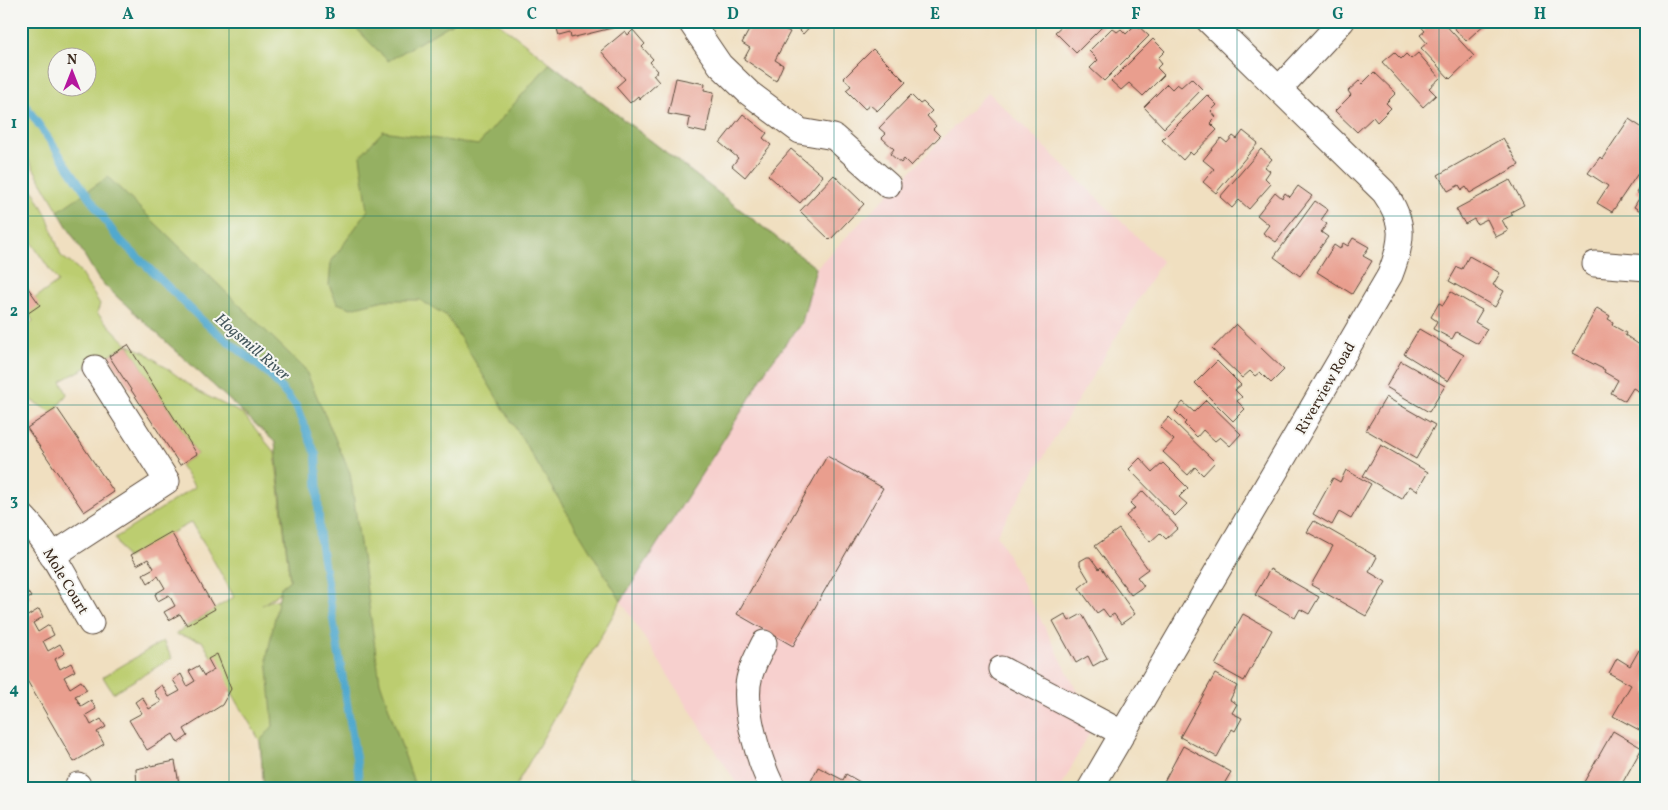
<svg xmlns="http://www.w3.org/2000/svg" width="1668" height="810" font-family="Vollkorn,serif">
<rect width="100%" height="100%" fill="#f6f6f2"/>
<filter id="ink" filterUnits="userSpaceOnUse"><feTurbulence type="fractalNoise" baseFrequency=".02" numOctaves="2"/><feDisplacementMap in="SourceGraphic" scale="10" xChannelSelector="R" yChannelSelector="G"/><feConvolveMatrix kernelMatrix="1 2 1 2 8 2 1 2 1" color-interpolation-filters="sRGB"/></filter>
<filter id="wash" filterUnits="userSpaceOnUse"><feTurbulence type="fractalNoise" baseFrequency=".0096" numOctaves="4" result="noise"/><feDisplacementMap in="SourceGraphic" scale="20" xChannelSelector="R" yChannelSelector="G"/><feGaussianBlur stdDeviation="1.12" result="paint"/><feColorMatrix in="noise" values="0 0 0 0 0 0 0 0 0 0 0 0 0 0 0 0 0 1.4 0 .05"/><feComposite in="paint" operator="in"/></filter>
<g filter="url(#wash)">
<rect width="100%" height="100%" fill="#f0dfc0"/>
<polygon fill="#f7d0ce" points="988,92 1162,261 997,534 1094,724 1060,789 740,789 621,601 748,401 767,368 802,322 816,268"/>
<g fill="#bccd70" stroke="#7c7c47" fill-rule="evenodd">
<path d="M21 21H496L816 268 802 322 767 368 748 401 621 601 514 789H264L260 741 202 641 175 634 234 597 192 522 126 558 115 538 195 487 180 465 197 454 128 345 61 381 67 394 57 408 52 412 32 401 21 375V332L33 321 24 306 58 282 21 227V168L47 216 61 256 77 268 100 304 97 313 128 345 145 352 199 392 243 414 275 453 290 581 287 588 262 605 270 601 297 595 275 442 99 280 21 147ZM58 58H88V88H58Z"/>
<polygon points="163,641 172,658 113,693 103,677"/>
</g>
<g fill="#95b062" stroke="#686d40">
<polygon points="349,21 456,21 388,61"/>
<polygon points="550,63 816,268 802,322 767,368 748,401 621,601 447,316 420,300 384,300 351,308 337,303 329,285 331,262 368,210 360,156 383,131 478,145"/>
<polygon points="108,177 305,369 350,473 380,682 416,789 264,789 260,741 273,726 267,657 281,587 290,580 275,442 99,280 58,211"/>
</g>
<g fill="none" stroke-linecap="round" stroke-linejoin="round">
<polyline stroke="#51a9ce" stroke-width="8" points="21,99 116,236 204,322 269,374 296,406 316,455 320,540 358,770 359,789"/>
</g>
<g id="blocks">
<g fill="#e99e8e">
<polygon points="555,21 619,21 620,26 571,38 570,33 559,36"/>
<polygon points="754,21 769,21 790,32 775,60 783,65 776,81 744,59 750,48 742,43"/>
<polygon points="790,21 815,21 803,34"/>
<polygon points="1063,21 1104,21 1106,23 1076,53 1055,32 1065,23"/>
<polygon points="1419,21 1442,21 1474,56 1450,79 1421,48 1427,43 1420,35 1425,31 1418,23"/>
<polygon points="1448,21 1488,21 1466,41"/>
<polygon points="1136,24 1149,36 1104,81 1090,68 1098,60 1089,51 1112,28 1117,32 1121,29 1126,34"/>
<polygon points="633,30 645,44 642,47 653,59 650,62 658,71 653,75 659,82 640,99 638,96 630,103 616,87 625,79 601,51 625,31 628,35"/>
<polygon points="1153,39 1165,51 1158,58 1162,63 1157,68 1164,75 1143,96 1129,83 1121,90 1111,81"/>
<polygon points="873,49 906,82 877,111 870,105 865,109 846,90 851,86 844,78"/>
<polygon points="1394,52 1401,59 1406,54 1411,59 1418,53 1440,78 1429,88 1436,95 1423,107 1382,62"/>
<polygon points="1374,72 1396,93 1386,103 1391,108 1377,122 1373,117 1357,132 1335,111 1351,95 1348,91 1359,81 1362,84"/>
<polygon points="676,78 705,84 704,90 714,92 706,133 688,129 690,118 668,114"/>
<polygon points="1191,78 1202,89 1164,128 1144,107 1167,84 1172,89 1177,84 1181,87"/>
<polygon points="911,95 920,104 923,102 932,111 927,116 936,126 933,129 940,136 911,166 904,159 901,163 890,154 894,149 882,138 886,134 879,128"/>
<polygon points="1207,95 1217,105 1211,111 1216,117 1210,123 1217,130 1193,155 1190,152 1183,160 1162,140"/>
<polygon points="743,114 767,133 763,138 771,145 745,177 732,166 738,158 720,143"/>
<polygon points="1629,119 1647,131 1647,160 1612,212 1597,203 1608,186 1588,173 1600,157 1602,159"/>
<polygon points="1243,131 1258,143 1216,193 1203,182 1214,169 1203,160 1221,138 1227,143 1233,136 1237,139"/>
<polygon points="1503,138 1519,165 1470,193 1466,187 1462,190 1459,185 1448,191 1438,175"/>
<polygon points="791,149 823,176 800,203 768,175"/>
<polygon points="1261,149 1272,159 1265,167 1270,171 1265,178 1271,184 1249,209 1239,200 1232,208 1220,197"/>
<polygon points="1647,173 1647,215 1634,207 1641,195 1636,192"/>
<polygon points="834,175 864,204 830,240 800,211"/>
<polygon points="1510,180 1524,205 1511,212 1513,215 1502,220 1508,231 1496,237 1487,219 1477,224 1474,219 1465,224 1456,209"/>
<polygon points="1298,186 1312,196 1276,242 1263,233 1269,225 1257,215 1275,192 1282,198 1285,193 1290,197"/>
<polygon points="1315,201 1328,210 1321,220 1327,224 1321,232 1328,237 1300,276 1274,257"/>
<polygon points="1353,238 1369,247 1363,256 1372,261 1352,294 1317,272 1334,245 1340,249 1343,243 1348,246"/>
<polygon points="1469,256 1500,273 1493,285 1504,291 1495,307 1449,281 1457,267 1462,269"/>
<polygon points="21,278 40,305 21,318"/>
<polygon points="1451,292 1482,310 1475,322 1487,329 1478,344 1456,332 1452,339 1433,329 1437,321 1431,317 1439,303 1443,305"/>
<polygon points="1597,308 1610,316 1608,319 1613,322 1612,325 1626,333 1625,335 1647,350 1647,396 1633,388 1625,401 1611,393 1618,380 1604,372 1605,370 1572,353"/>
<polygon points="1236,324 1284,370 1271,383 1260,372 1255,376 1250,371 1242,378 1212,349"/>
<polygon points="1419,329 1464,355 1448,381 1404,354"/>
<polygon points="128,345 197,454 180,465 109,356"/>
<polygon points="1217,361 1241,385 1235,390 1242,397 1237,401 1245,409 1233,421 1195,383"/>
<polygon points="1401,361 1445,386 1429,412 1386,387"/>
<polygon points="1386,397 1435,425 1416,459 1366,430"/>
<polygon points="1206,400 1241,434 1230,446 1220,437 1215,441 1203,430 1197,437 1184,424 1186,422 1175,411 1183,402 1194,412"/>
<polygon points="57,408 114,492 84,512 27,428"/>
<polygon points="1169,417 1215,462 1203,475 1195,467 1188,475 1163,452 1174,440 1160,427"/>
<polygon points="1381,445 1428,472 1417,491 1410,486 1402,499 1363,476"/>
<polygon points="827,456 883,488 793,646 737,614"/>
<polygon points="1140,458 1153,472 1163,463 1188,488 1179,497 1187,504 1175,516 1129,469"/>
<polygon points="1346,470 1371,484 1351,519 1339,512 1332,525 1313,514 1333,478 1340,482"/>
<polygon points="1143,491 1178,528 1166,539 1160,533 1150,542 1126,516 1135,508 1130,503"/>
<polygon points="1314,521 1377,557 1369,572 1386,582 1366,616 1311,585 1333,546 1307,532"/>
<polygon points="1119,529 1148,569 1137,577 1144,586 1131,595 1095,546"/>
<polygon points="171,532 215,609 187,625 180,614 169,620 164,612 175,606 169,595 158,601 155,594 165,588 158,576 148,583 143,574 154,568 148,559 137,565 131,555"/>
<polygon points="1087,557 1090,557 1099,569 1101,567 1135,614 1121,624 1114,614 1109,617 1103,609 1097,613 1079,588 1089,580 1080,565 1080,561"/>
<polygon points="1270,569 1319,597 1309,614 1300,609 1295,618 1255,595"/>
<polygon points="25,588 31,597 21,603 21,590"/>
<polygon points="39,609 43,617 33,623 38,632 49,625 54,635 43,641 48,651 60,644 65,653 55,659 60,669 71,663 75,671 64,677 70,688 81,681 87,690 75,696 81,706 91,700 96,709 86,715 91,725 101,719 106,727 97,732 104,744 74,762 21,670 21,620"/>
<polygon points="1065,614 1069,621 1082,614 1107,658 1093,666 1088,656 1076,663 1053,621"/>
<polygon points="1243,614 1272,630 1244,681 1215,665"/>
<polygon points="1639,650 1647,655 1647,725 1643,732 1613,716 1631,685 1609,673 1617,658 1630,666"/>
<polygon points="217,654 231,689 222,705 184,729 188,736 178,743 173,734 147,750 129,720 142,713 135,702 142,697 149,709 161,702 154,691 162,685 169,697 180,691 173,680 181,674 187,686 195,681 189,671 198,666 204,676 214,670 208,659"/>
<polygon points="1215,674 1237,686 1230,700 1237,704 1232,713 1242,718 1235,731 1232,729 1217,757 1180,737"/>
<polygon points="1613,731 1642,748 1619,789 1580,789"/>
<polygon points="1183,746 1231,772 1221,789 1160,789"/>
<polygon points="175,761 180,789 137,789 136,769"/>
<polygon points="818,767 843,780 846,774 872,789 807,789"/>
<polygon points="634,783 658,788 658,789 633,789"/>
</g>
</g>
</g>
<g filter="url(#ink)">
<use href="#blocks" fill-opacity="0" stroke="#564536" stroke-width="1"/>
<g fill="none" stroke-linecap="round" stroke-linejoin="round">
<g stroke="#564536" stroke-width="27">
<g id="minor">
<polyline points="690,21 720,65 749,93 800,131 834,137 888,185"/>
<polyline points="1279,89 1342,21"/>
<polyline points="1595,264 1647,268"/>
<path d="M21 515C51 544 70 588 91 623"/>
<polyline points="52,556 167,481 95,368"/>
<path d="M764 643C759 653 753 664 750 675 741 705 759 761 773 789"/>
<polyline points="1001,669 1122,733"/>
<polyline points="78,785 79,789"/>
<path d="M1090 789 1390 275C1403 241 1406 223 1384 192L1209 21"/>
</g>
</g>
<use href="#minor" stroke="#fff" stroke-width="25"/>
</g>
</g>
<path fill="none" stroke="#0f766e" stroke-width="1" stroke-opacity="0.55" d="M229 21V789M431 21V789M632 21V789M834 21V789M1036 21V789M1237 21V789M1439 21V789M21 216H1647M21 405H1647M21 594H1647"/>
<g text-anchor="middle" stroke-width="4" stroke-linejoin="round" paint-order="stroke">
<g font-size="15" fill="#3b2a1e" stroke="#f6f6f2">
<text transform="translate(1325 388) rotate(-60)" y="5">Riverview Road</text>
<text transform="translate(66 581) rotate(59)" y="5">Mole Court</text>
</g>
<g font-size="16" font-style="italic" fill="#43565c" stroke="#f6f6f2">
<text transform="translate(253 346) rotate(41)" y="6">Hogsmill River</text>
</g>
</g>
<rect width="1668" height="810" fill="none" stroke="#f6f6f2" stroke-width="55"/>
<g transform="translate(72 72)"><circle r="24" fill="#f6f6f2" stroke="#aba49d"/>
<path d="M0-4L9 19L0 12L-9 19Z" fill="#b5179e"/>
<text y="-8" font-size="14" font-weight="bold" text-anchor="middle" fill="#3b2a1e">N</text>
</g>
<rect x="28" y="28" width="1612" height="754" fill="none" stroke="#0f766e" stroke-width="2"/>
<g font-size="16" text-anchor="middle" font-weight="bold" fill="#0f766e">
<text x="128" y="19">A</text>
<text x="330" y="19">B</text>
<text x="532" y="19">C</text>
<text x="733" y="19">D</text>
<text x="935" y="19">E</text>
<text x="1136" y="19">F</text>
<text x="1338" y="19">G</text>
<text x="1540" y="19">H</text>
<text x="14" y="128">1</text>
<text x="14" y="316">2</text>
<text x="14" y="505">3</text>
<text x="14" y="694">4</text>
</g>
</svg>
